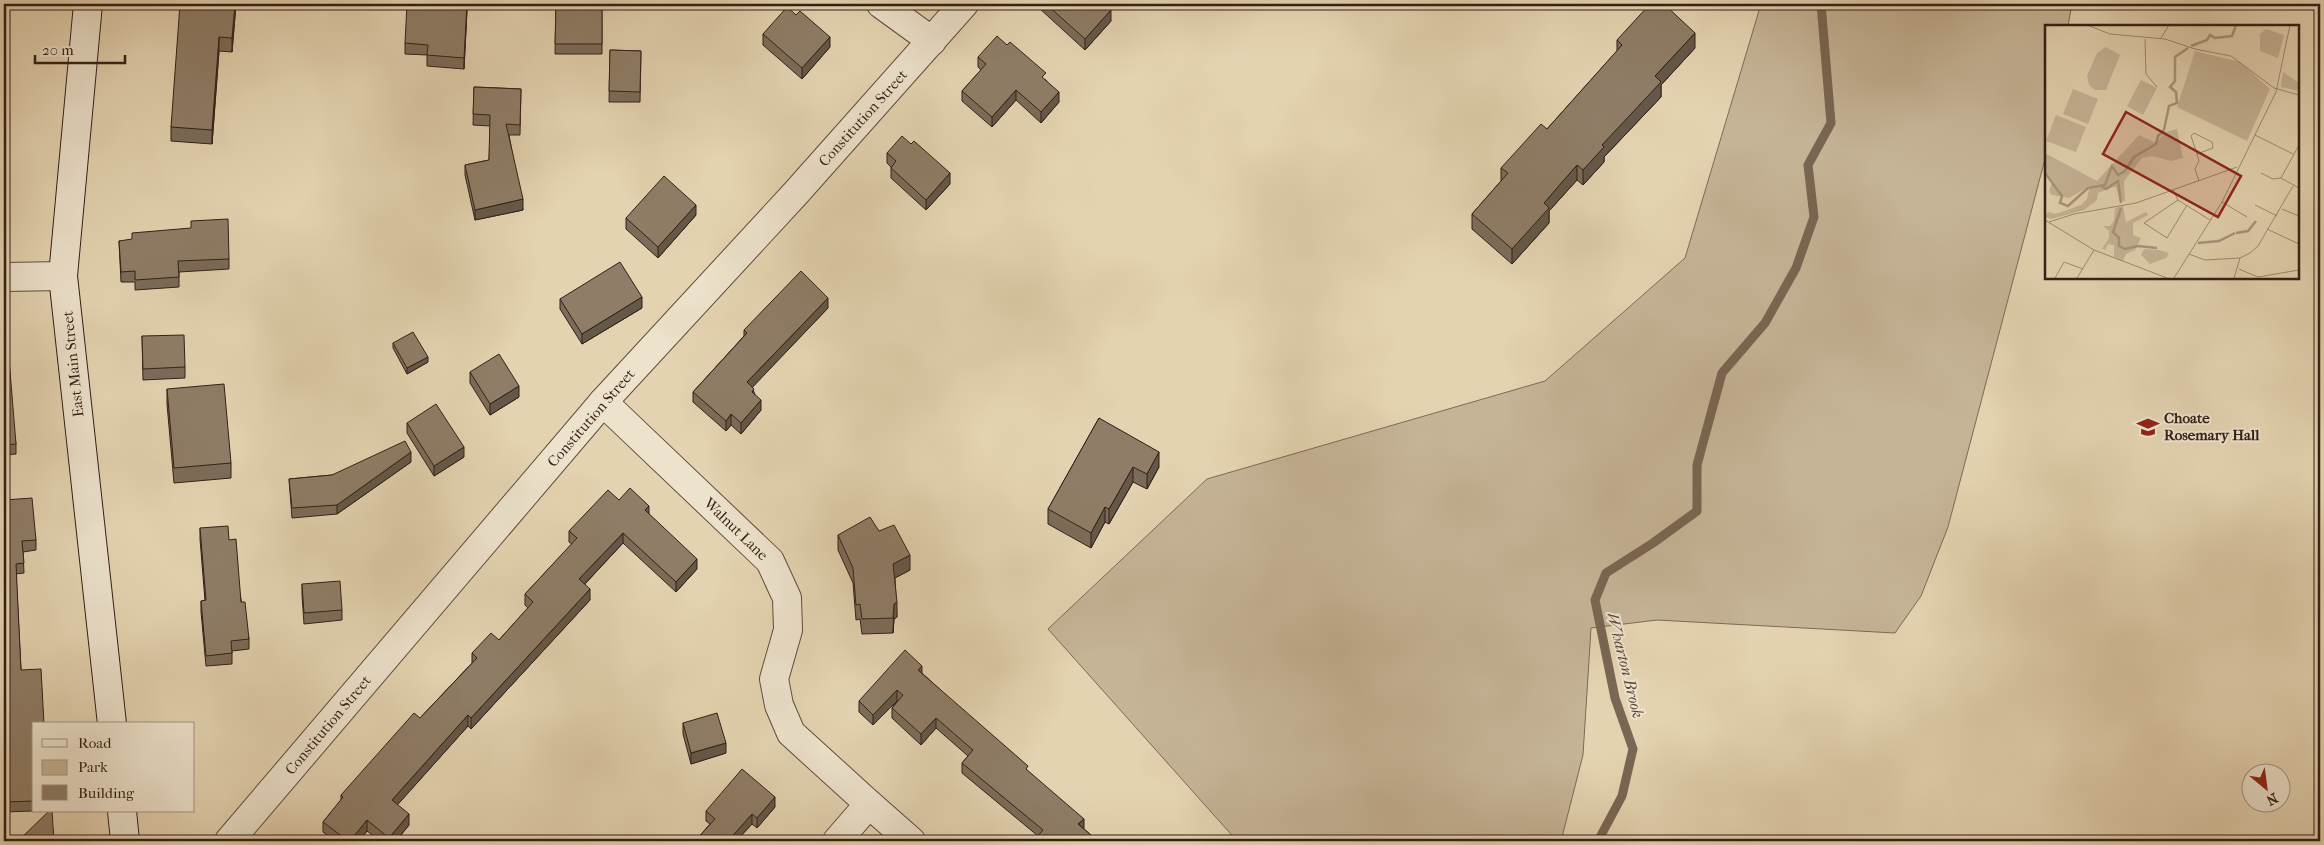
<svg xmlns="http://www.w3.org/2000/svg" width="2324" height="845" font-family="'IM FELL French Canon',serif">
<rect width="100%" height="100%" fill="#e4d3b1"/>
<filter id="stains"><feTurbulence type="fractalNoise" baseFrequency=".004" numOctaves="4"/><feColorMatrix values="0 0 0 0 .2 0 0 0 0 .09 0 0 0 0 .02 0 0 0 .5 -.17"/></filter>
<radialGradient id="worn" r=".72"><stop offset=".6" stop-color="#630" stop-opacity="0"/><stop offset="1" stop-color="#630" stop-opacity=".3"/></radialGradient>
<polygon fill="#c6b497" stroke="#7c6a56" points="1761,4 2072,4 2068,26 2046,26 2045,159 1948,527 1921,596 1895,633 1657,620 1591,628 1583,755 1561,841 1237,841 1048,629 1207,479 1545,381 1685,258"/>
<g fill="none" stroke-linecap="round" stroke-linejoin="round">
<polyline stroke="#796653" stroke-width="9" points="1598,841 1622,796 1633,749 1615,698 1595,600 1606,573 1653,543 1697,511 1697,465 1722,373 1765,323 1796,268 1814,217 1808,165 1831,123 1821,4"/>
<g stroke="#5f4c3d" stroke-width="30">
<g id="minor">
<polyline points="881,4 932,41"/>
<polyline points="4,277 63,276"/>
<polyline points="603,402 770,561 787,598 788,630 774,679 779,705 791,733 869,804"/>
<polyline points="229,841 603,402 795,194 964,4"/>
<polyline points="837,841 869,804 911,841"/>
</g>
</g>
<g stroke="#331f16" stroke-width="30">
<g id="secondary">
<polyline points="88,4 63,276 112,724"/>
<polyline points="122,811 125,841"/>
</g>
</g>
<use href="#minor" stroke="#ede2cc" stroke-width="28"/>
<use href="#secondary" stroke="#ede2cc" stroke-width="28"/>
</g>
<g fill="#7b6c59" stroke="#331f16">
<polygon points="236,4 232,52 219,51 212,144 171,141 171,127"/>
<polygon points="556,4 602,4 602,54 555,54"/>
<polygon points="1039,4 1104,4 1111,21 1085,50 1039,8"/>
<polygon points="467,10 464,69 427,66 427,55 405,54 405,43"/>
<polygon points="763,34 830,47 802,79 763,45"/>
<polygon points="1617,40 1695,48 1661,85 1661,97 1604,157 1604,162 1583,185 1577,180 1549,211 1549,223 1512,264 1472,229 1472,214 1501,181 1501,168 1547,129 1617,51"/>
<polygon points="610,50 641,51 640,102 609,102"/>
<polygon points="978,57 1046,80 1059,102 1041,123 1016,100 992,127 962,101 962,91 981,70 978,67"/>
<polygon points="474,87 521,89 520,135 509,135 523,210 475,220 465,175 465,165 489,160 490,126 473,125"/>
<polygon points="4,117 8,151 8,161 4,161"/>
<polygon points="887,153 950,184 926,210 891,178 891,167 887,163"/>
<polygon points="696,215 658,258 626,229 626,218"/>
<polygon points="119,241 229,259 229,269 179,272 179,287 135,290 135,282 121,282"/>
<polygon points="560,299 642,308 582,344 560,309"/>
<polygon points="828,308 752,387 761,410 741,434 731,425 726,431 693,402 693,392 744,336 744,330"/>
<polygon points="142,336 185,367 185,378 143,380"/>
<polygon points="393,343 428,362 407,374 393,348"/>
<polygon points="4,359 16,444 16,454 4,455"/>
<polygon points="470,372 519,397 490,415 470,383"/>
<polygon points="167,389 231,463 231,478 174,483 167,404"/>
<polygon points="1099,418 1159,467 1147,489 1133,482 1109,524 1105,522 1091,548 1048,524 1048,509"/>
<polygon points="407,423 464,457 434,476 407,433"/>
<polygon points="411,462 337,514 292,518 289,479 332,475"/>
<polygon points="4,500 36,540 36,550 23,552 24,573 16,574 21,670 34,724 34,811 4,812"/>
<polygon points="619,500 649,514 697,569 676,592 623,543 585,584 590,600 471,729 468,726 397,805 409,825 396,841 380,841 367,831 359,841 335,841 323,832 323,822 341,800 341,795 420,718 472,663 472,653 499,640 528,608 525,605 525,594 572,544 569,542 569,531"/>
<polygon points="200,528 229,540 249,639 249,649 232,651 232,664 206,666 201,612 201,601 205,601 200,539"/>
<polygon points="879,531 910,570 895,578 897,617 894,619 893,633 862,634 860,619 856,620 853,583 838,550 838,535"/>
<polygon points="302,584 342,610 342,620 304,624 302,595"/>
<polygon points="922,673 1028,771 1084,829 1098,841 1036,841 1036,838 1038,836 962,773 962,763 968,756 936,728 921,745 892,718 892,708 897,701 873,725 859,712 859,701"/>
<polygon points="683,723 726,753 691,764 683,734"/>
<polygon points="775,807 757,828 752,824 736,841 695,841 710,824 706,821 706,811"/>
</g>
<g fill="#645848" stroke="#331f16">
<polygon points="235,4 236,4 232,52 232,38"/>
<polygon points="467,4 467,10 464,69 464,58"/>
<polygon points="1111,10 1111,21 1085,50 1085,39"/>
<polygon points="1695,33 1695,48 1661,85 1661,97 1604,157 1604,162 1583,185 1583,170 1655,76"/>
<polygon points="219,37 219,51 212,144 212,130"/>
<polygon points="830,37 830,47 802,79 802,68"/>
<polygon points="1016,90 1016,100 992,127 992,117"/>
<polygon points="1059,92 1059,102 1041,123 1041,112"/>
<polygon points="1577,165 1577,180 1549,211 1549,223 1512,264 1512,249 1544,203"/>
<polygon points="950,173 950,184 926,210 926,200"/>
<polygon points="523,199 523,210 475,220 475,210"/>
<polygon points="696,205 696,215 658,258 658,247"/>
<polygon points="642,297 642,308 582,344 582,334"/>
<polygon points="828,298 828,308 747,393 747,382"/>
<polygon points="428,357 428,362 407,374 407,368"/>
<polygon points="519,386 519,397 490,415 490,404"/>
<polygon points="761,400 761,410 741,434 741,423"/>
<polygon points="731,414 731,425 726,431 726,421"/>
<polygon points="464,447 464,457 434,476 434,466"/>
<polygon points="411,452 411,462 337,514 337,505"/>
<polygon points="1159,452 1159,467 1147,489 1147,474"/>
<polygon points="1133,467 1133,482 1109,524 1109,509"/>
<polygon points="649,506 649,516 645,510"/>
<polygon points="1105,507 1105,522 1091,548 1091,533"/>
<polygon points="623,533 623,543 579,590 579,579"/>
<polygon points="910,555 910,570 893,579 893,564"/>
<polygon points="697,559 697,569 676,592 676,582"/>
<polygon points="590,589 590,600 471,729 471,718"/>
<polygon points="897,602 897,617 894,619 893,633 894,604"/>
<polygon points="922,666 922,676 918,670"/>
<polygon points="897,690 897,701 873,725 873,715"/>
<polygon points="468,715 468,726 392,811 392,800"/>
<polygon points="936,718 936,728 921,745 921,734"/>
<polygon points="726,743 726,753 691,764 691,753"/>
<polygon points="775,797 775,807 757,828 757,818"/>
<polygon points="409,814 409,825 396,841 389,841 389,838"/>
<polygon points="752,814 752,824 736,841 728,841"/>
<polygon points="1084,819 1084,829 1078,824"/>
<polygon points="367,820 367,831 359,841 350,841"/>
</g>
<g fill="#8f7d67" stroke="#331f16">
<polygon points="180,4 235,4 232,38 219,37 212,130 171,127"/>
<polygon points="407,4 467,4 464,58 427,55 428,45 405,43"/>
<polygon points="556,4 602,4 602,44 555,44"/>
<polygon points="1046,4 1104,4 1111,10 1085,39"/>
<polygon points="1650,4 1664,4 1695,33 1655,76 1661,82 1602,145 1604,147 1583,170 1577,165 1544,203 1549,208 1512,249 1472,214 1508,173 1501,168 1541,124 1547,129 1622,45 1617,40"/>
<polygon points="787,7 796,15 800,11 830,37 802,68 763,34"/>
<polygon points="997,36 1007,45 1010,42 1046,73 1042,77 1059,92 1041,112 1016,90 992,117 962,91 986,64 978,57"/>
<polygon points="610,50 641,51 640,92 609,91"/>
<polygon points="474,87 521,89 520,125 506,124 523,199 475,210 465,165 489,160 490,115 473,114"/>
<polygon points="4,117 7,117 8,151 4,151"/>
<polygon points="902,136 911,144 914,141 950,173 926,200 891,168 896,161 887,153"/>
<polygon points="664,176 696,205 658,247 626,218"/>
<polygon points="228,219 229,259 178,261 179,277 135,280 135,271 121,272 119,241 132,239 132,233 191,228 191,221"/>
<polygon points="620,262 642,297 582,334 560,299"/>
<polygon points="801,271 828,298 747,382 754,389 752,392 761,400 741,423 731,414 726,421 693,392 747,333 744,330"/>
<polygon points="413,332 428,357 407,368 393,343"/>
<polygon points="184,335 185,367 143,369 142,336"/>
<polygon points="499,354 519,386 490,404 470,372"/>
<polygon points="4,359 9,359 16,444 4,445"/>
<polygon points="224,384 231,463 174,468 167,389"/>
<polygon points="436,404 464,447 434,466 407,423"/>
<polygon points="1099,418 1159,452 1147,474 1133,467 1109,509 1105,507 1091,533 1048,509"/>
<polygon points="405,441 411,452 337,505 292,508 289,479 332,475"/>
<polygon points="630,488 649,506 645,510 697,559 676,582 623,533 579,579 590,589 471,718 468,715 392,800 409,814 389,838 367,820 350,841 348,841 323,822 343,797 341,795 414,713 420,718 477,658 472,653 491,633 499,640 533,602 525,594 577,538 569,531 608,490 619,500"/>
<polygon points="32,498 36,540 22,541 24,563 16,564 21,670 41,669 44,724 34,724 34,801 4,802 4,500"/>
<polygon points="870,517 879,531 894,525 910,555 893,564 897,602 894,604 893,618 862,619 860,604 856,605 853,568 838,535"/>
<polygon points="228,526 229,540 236,539 241,602 245,602 249,639 231,641 232,653 206,656 201,601 206,600 200,528"/>
<polygon points="340,581 342,610 304,613 302,584"/>
<polygon points="905,650 922,666 918,670 1028,766 1026,769 1084,819 1078,824 1098,841 1039,841 1036,838 1043,830 962,763 973,750 936,718 921,734 892,708 903,695 897,690 873,715 859,701"/>
<polygon points="717,713 726,743 691,753 683,723"/>
<polygon points="742,769 775,797 757,818 752,814 728,841 695,841 715,819 706,811"/>
<polygon points="49,811 52,811 54,841 18,841"/>
</g>
<defs>
<g id="university-bare" transform="scale(1.725)"><path d="M0-5L7-2L0 1L-7-2ZM-4 1L0 2.5L4 1V4Q0 6-4 4Z" fill="#8f2418" stroke="#ede2cc" stroke-width="2.5" paint-order="stroke"/></g>
</defs>
<g fill-rule="evenodd">
<use href="#university-bare" x="2148" y="427"/>
</g>
<g text-anchor="middle" stroke-width="4" stroke-linejoin="round" paint-order="stroke">
<g font-size="15" fill="#331f16" stroke="#ede2cc">
<text transform="translate(863 118) rotate(-48)" y="5">Constitution Street</text>
<text transform="translate(73 364) rotate(-96)" y="5">East Main Street</text>
<text transform="translate(591 418) rotate(-49)" y="5">Constitution Street</text>
<text transform="translate(736 529) rotate(44)" y="5">Walnut Lane</text>
<text transform="translate(328 725) rotate(-50)" y="5">Constitution Street</text>
</g>
<g font-size="15" font-weight="bold" fill="#331f16" stroke="#ede2cc" text-anchor="start">
<text x="2164" y="423">Choate<tspan x="2164" dy="17">Rosemary Hall</tspan></text>
</g>
<g font-size="16" font-style="italic" fill="#5c493a" stroke="#ede2cc">
<text transform="translate(1626 665) rotate(76)" y="6">Wharton Brook</text>
</g>
</g>
<g transform="translate(2045 25)">
<rect width="254" height="254" fill="#e4d3b1"/>
<path d="M221 4 239 10 233 33 215 26V9ZM61 22 75 30 61 65H50L44 60 42 51 52 28ZM150 26 195 37 225 64 202 116 132 82ZM238 47 254 58V66L236 62ZM96 55 112 63 98 90 82 81ZM28 64 53 74 43 99 18 89ZM11 90 41 102 31 127 1 116ZM132 104 138 133 126 136 107 131 97 133 79 156 80 176H75L71 162H68L53 168 52 175 39 185 6 194 0 192 3 187 11 189 36 180 42 174 45 161 24 173 7 170 4 167 7 156 0 148V128L52 156 94 110 111 118 120 107ZM78 181 81 197 101 187 103 190 88 198V210L96 213 90 225 81 229 78 236 69 232V220L63 219 60 225 57 224 64 213V206L58 201H65L69 195 70 183ZM99 224 114 225 124 228 121 233 105 239 96 230Z" fill="#c6b497"/>
<path fill="none" stroke="#a8967c" stroke-width="2.5" d="M146 21 162 15 165 10 170 13 187 11 191 0M0 148 17 171 15 178 23 181 43 163 60 160 67 141 73 150 80 146 89 132 111 119 113 111 119 105 124 81 132 78 131 67 125 62 130 56V32L143 23M56 161 61 164 73 156 76 178M76 183 68 207 74 213V221L80 224 93 221 112 223M191 208 203 206 211 196M153 218 174 216 190 208"/>
<path fill="none" stroke="#9d8b73" stroke-width="1" d="M42 0 65 9 120 14 150 24 186 31 229 63 254 70M116 13 124 0M100 14 101 49 112 62M149 108 167 117 168 123 152 129 146 111ZM210 110 248 129M152 129 154 136 150 144 154 156M216 148 228 154 236 153M236 153 254 120M236 153 254 163M128 165 133 175 165 195M133 175 99 198 122 213 142 180M177 177 202 192M210 180 232 191M237 184 254 191M0 195 49 225 122 253M4 197 29 189 91 178 192 142M222 204 254 219M144 229 160 235 195 233 205 228 213 221 248 161M194 244 213 252 254 245M10 253 19 237 38 244M32 253 49 225M129 253 177 177 231 67 245 0M189 253 195 233"/>
<path fill="#8f2418" fill-opacity="0.15" stroke="#8f2418" stroke-width="2.5" d="M81 87 196 151 173 192 58 129Z"/>
<rect width="254" height="254" fill="none" stroke="#331f16" stroke-width="2.5"/>
</g>
<rect width="2324" height="845" fill="none" stroke="#e4d3b1" stroke-width="20"/>
<rect x="5" y="5" width="2314" height="835" fill="none" stroke="#331f16" stroke-width="2.5"/>
<rect x="10" y="10" width="2304" height="825" fill="none" stroke="#331f16"/>
<rect x="32" y="722" width="162" height="90" fill="#ede2cc" stroke="#a39483"/>
<rect x="42" y="739" width="25" height="8" fill="#ede2cc" stroke="#a39483"/>
<text x="78" y="748" font-size="15" fill="#331f16">Road</text>
<rect x="42" y="760" width="25" height="15" fill="#c6b497" stroke="#a39483"/>
<text x="78" y="772" font-size="15" fill="#331f16">Park</text>
<rect x="42" y="785" width="25" height="15" fill="#8f7d67" stroke="#a39483"/>
<text x="78" y="798" font-size="15" fill="#331f16">Building</text>
<g transform="translate(2266 788) rotate(151)"><circle r="24" fill="#ede2cc" stroke="#a39483"/>
<path d="M0-4L9 19L0 12L-9 19Z" fill="#8f2418"/>
<text y="-8" font-size="14" font-weight="bold" text-anchor="middle" fill="#331f16">N</text>
</g>
<path d="M35 55v8h90v-8" fill="none" stroke="#331f16" stroke-width="2.5"/>
<text x="42" y="55" font-size="15" fill="#331f16" stroke="#ede2cc" stroke-width="4" paint-order="stroke">20 m</text>
<rect width="100%" height="100%" filter="url(#stains)"/>
<rect width="100%" height="100%" fill="url(#worn)"/>
</svg>
